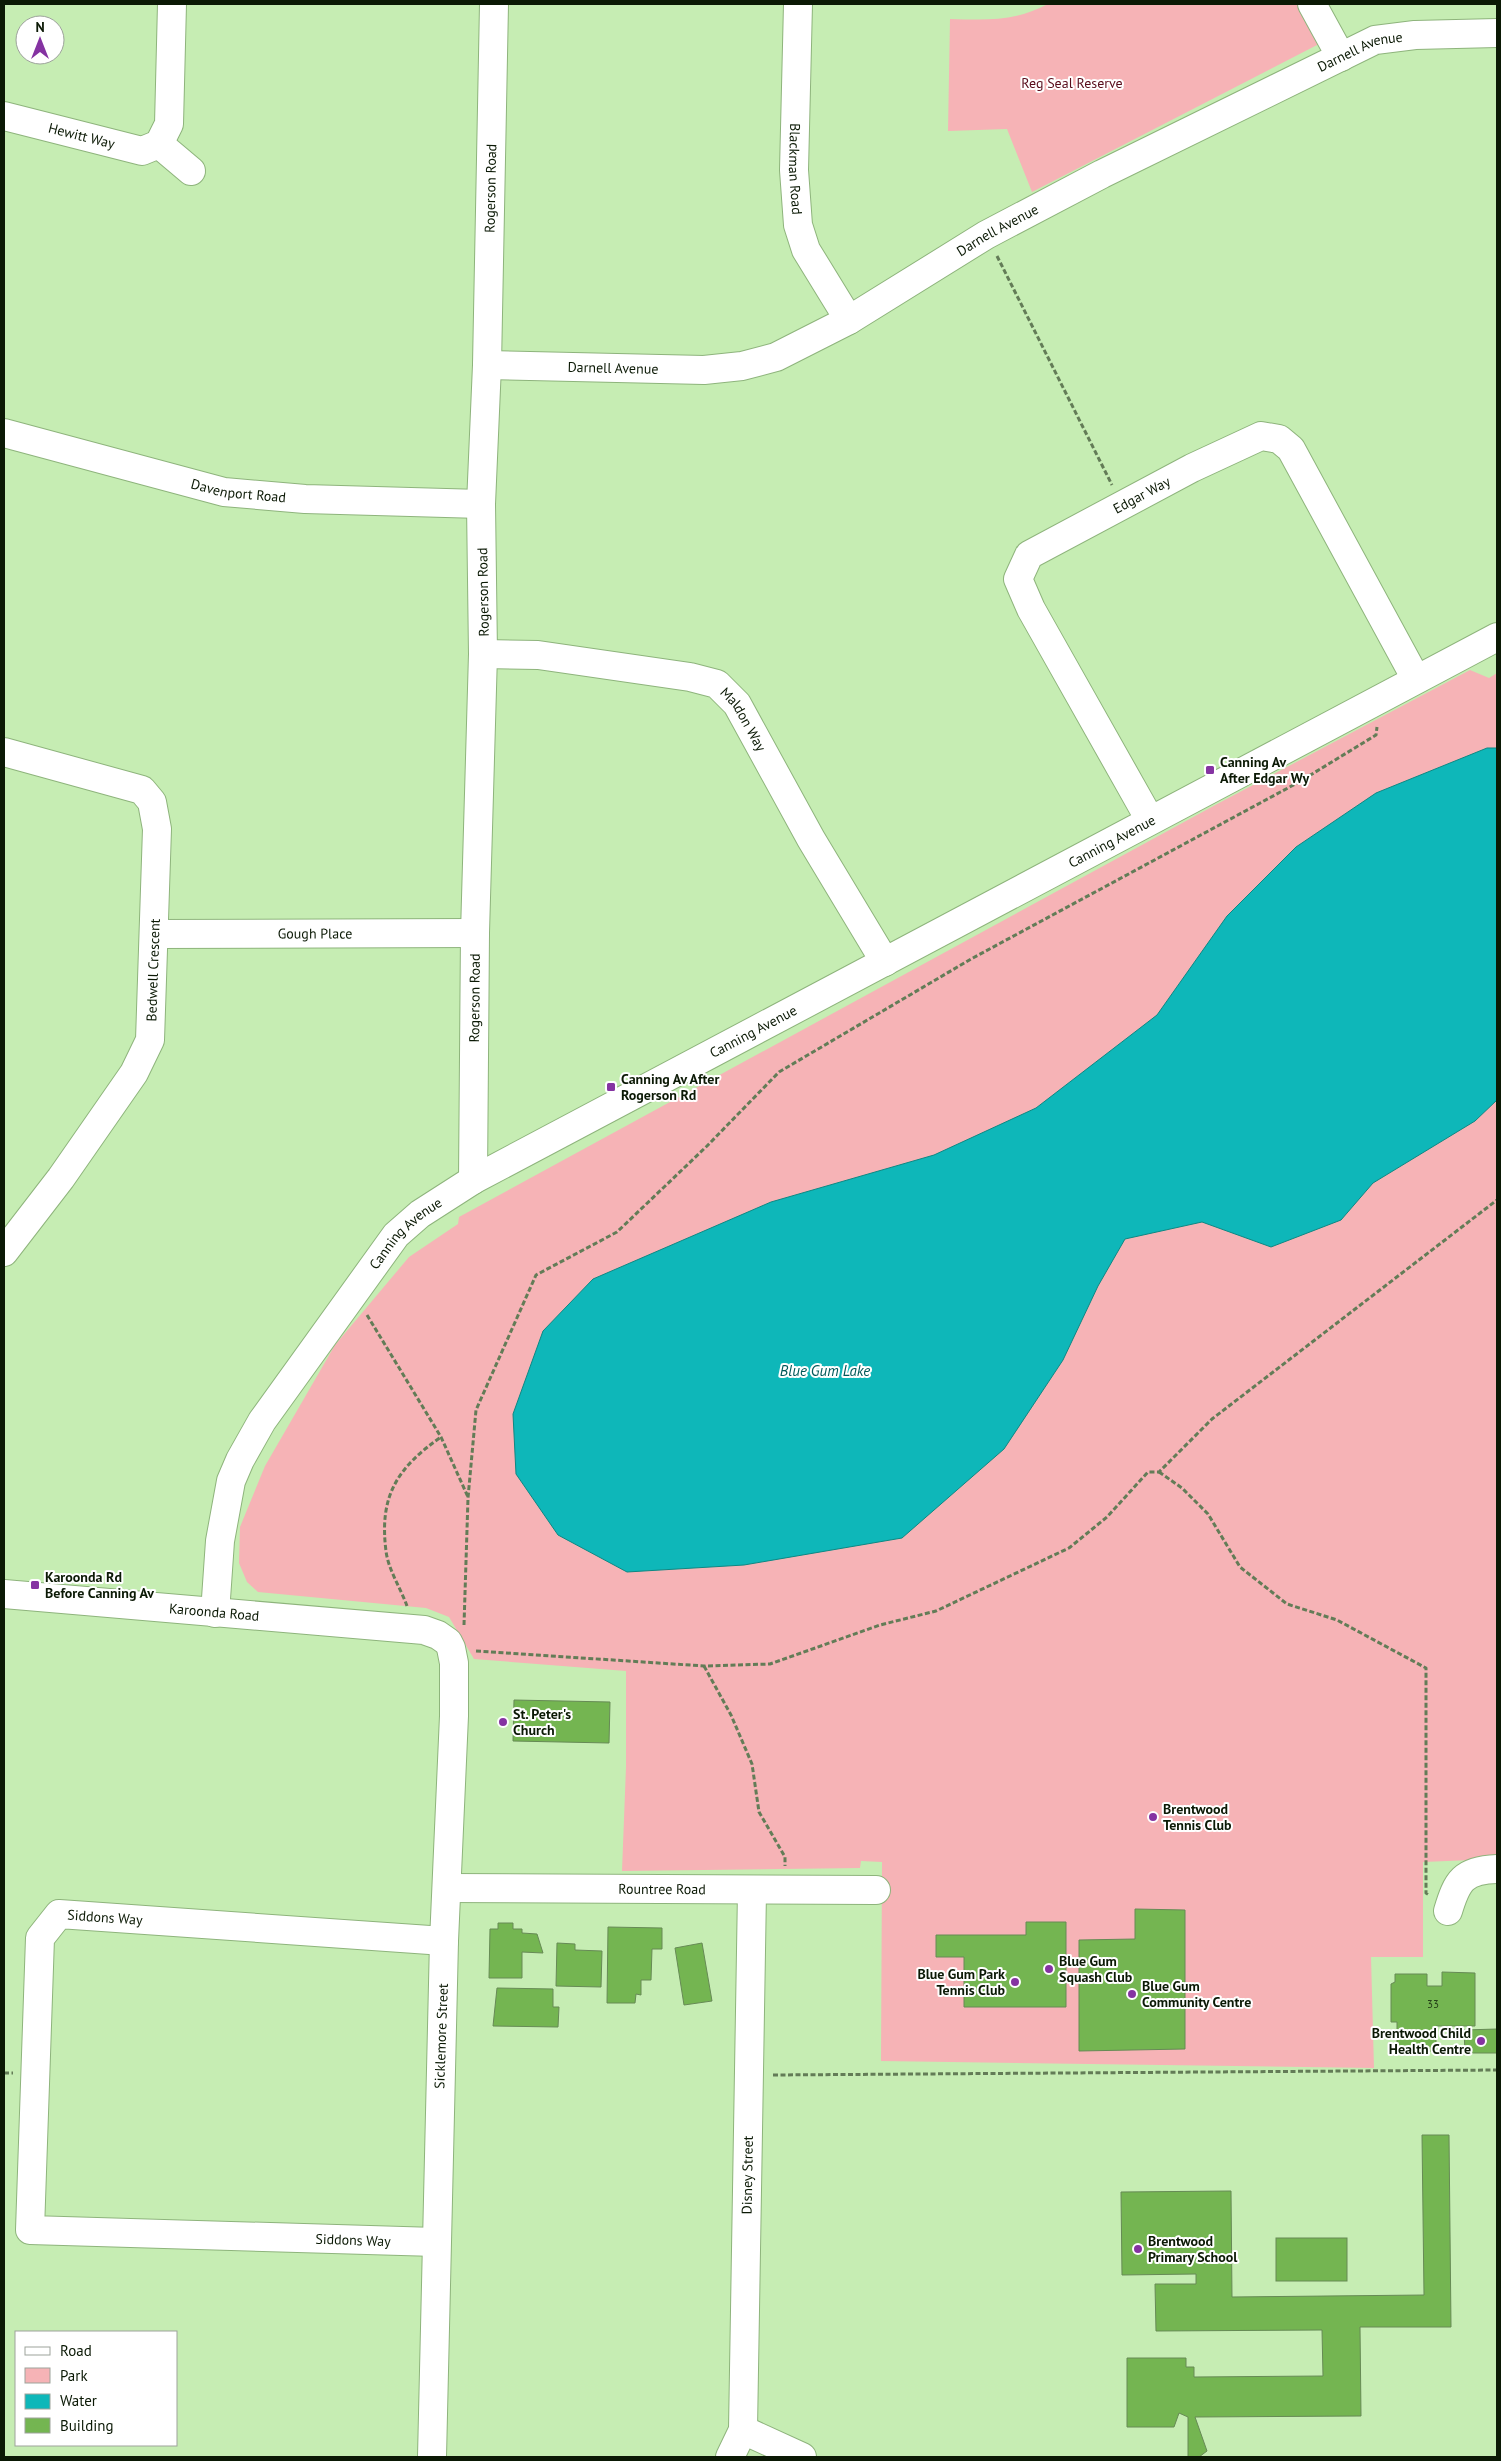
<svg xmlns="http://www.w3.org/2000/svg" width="1501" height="2461" font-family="'PT Sans',sans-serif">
<rect width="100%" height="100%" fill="#c6edb3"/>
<g fill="#f6b3b6">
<path d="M1048 4H1300L1319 44 1032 192 1007 129 948 131 950 19C987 20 1014 22 1048 4Z"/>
<polygon points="1470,670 1489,678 1497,673 1497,1859 1423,1862 1423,1957 1371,1957 1374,2068 881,2061 882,1862 861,1861 860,1868 622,1871 626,1767 626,1671 474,1659 449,1617 426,1608 258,1592 247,1582 239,1563 240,1527 265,1466 335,1345 409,1257 458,1224 459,1217 1219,803"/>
</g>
<polygon fill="#0eb7b9" stroke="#0d8883" points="1487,748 1497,748 1497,1100 1475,1121 1373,1183 1341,1220 1271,1247 1202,1222 1125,1239 1098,1286 1063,1360 1004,1449 902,1538 744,1565 627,1572 558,1535 516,1474 513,1414 543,1331 593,1279 771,1202 934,1155 1036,1108 1157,1015 1227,916 1296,847 1376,793"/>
<g fill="#74b551" stroke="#668a55">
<polygon points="514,1700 610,1702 609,1743 513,1741"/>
<polygon points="1135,1909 1185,1910 1185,2049 1079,2051 1079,1940 1135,1939"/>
<polygon points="1026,1922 1066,1922 1066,2007 964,2007 964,1957 936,1957 936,1935 1026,1935"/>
<polygon points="498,1923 513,1923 513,1929 522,1929 522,1933 537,1934 543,1953 522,1952 522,1978 489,1978 490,1929 498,1929"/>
<polygon points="608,1927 662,1928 662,1949 652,1949 651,1980 641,1980 641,1995 636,1994 635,2003 607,2003"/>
<polygon points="557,1943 575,1944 575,1950 602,1951 601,1987 556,1986"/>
<polygon points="702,1943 712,2001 684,2005 675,1948"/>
<polygon points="1442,1972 1475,1973 1475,2026 1436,2026 1436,2051 1397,2051 1397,2022 1391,2022 1391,1984 1395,1982 1395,1974 1427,1974 1427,1986 1442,1986"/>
<polygon points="497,1988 553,1989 553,2007 559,2007 558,2027 493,2026"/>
<polygon points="1497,2029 1497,2053 1465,2053 1464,2030"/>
<polygon points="1422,2135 1449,2135 1451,2327 1360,2327 1361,2416 1195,2417 1207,2451 1199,2457 1188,2457 1188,2417 1179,2413 1174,2427 1127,2427 1127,2358 1186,2358 1186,2367 1194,2367 1194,2377 1323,2376 1322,2330 1156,2331 1155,2284 1196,2284 1196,2274 1122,2275 1121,2192 1231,2191 1232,2297 1424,2295"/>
<rect x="1276" y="2238" width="71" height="43"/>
</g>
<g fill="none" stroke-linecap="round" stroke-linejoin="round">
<g stroke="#8eb47c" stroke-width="30">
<g id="minor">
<path id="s1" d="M798 4 794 170 798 225 806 250 849 320"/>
<polyline points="1312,4 1341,57"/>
<path id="s2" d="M4 116 142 151 159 144 169 124 172 4"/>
<polyline points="159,144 191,171"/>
<path id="s3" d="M487 365 704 370 742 366 776 357 849 320 986 235 1102 174 1375 40 1415 35 1497 33"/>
<path id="s4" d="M4 433 224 492 305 499 481 504"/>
<path id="s5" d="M483 654 538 655 690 677 717 684 737 704 811 839 885 962"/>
<polyline points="4,752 142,790 152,802 157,829 150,1040 134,1073 61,1178 4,1252"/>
<path id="s6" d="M1150 820 1031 609 1018 579 1029 555 1192 468 1261 436 1279 439 1291 449 1416 679"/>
<path id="s7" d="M155 934 475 933"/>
<path id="s8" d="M473 1180 475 933 483 654 481 504 487 365 494 4"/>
<path id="s9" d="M4 1594 424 1630 438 1635 448 1642 451 1648 454 1663V1716L444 1941 432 2457"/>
<path id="s10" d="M215 1613 220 1541 231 1481 240 1460 262 1421 396 1235 420 1214 473 1180 1497 637"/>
<path id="s11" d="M447 1888 876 1890"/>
<path d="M1448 1911C1457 1881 1463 1870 1497 1869"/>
<path id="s12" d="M436 2242 30 2230 40 1938 59 1914 444 1941"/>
<polyline points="743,2430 802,2457"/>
<path id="s13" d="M730 2457 743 2430 752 1891"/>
</g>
</g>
<g stroke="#637c57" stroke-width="3" stroke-dasharray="5 2.5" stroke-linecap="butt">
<polyline points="997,256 1112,485"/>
<polyline points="367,1315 441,1437 468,1497"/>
<polyline points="1159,1472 1182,1488 1208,1514 1240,1567 1287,1604 1337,1620 1426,1668 1426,1893 1429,1895"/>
<path d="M407 1606C401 1589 388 1569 386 1551 379 1496 397 1468 441 1437"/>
<polyline points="464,1625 468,1498 476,1410 536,1275 617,1232 707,1146 779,1072 971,959 1299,782 1376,735 1377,727"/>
<polyline points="476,1651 704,1666 770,1664 880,1625 936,1611 1069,1548 1107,1517 1148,1472 1159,1472 1212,1419 1497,1200"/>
<polyline points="704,1666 731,1715 752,1764 759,1812 785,1857 785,1866"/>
<polyline points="4,2073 13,2073"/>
<polyline points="773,2075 1497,2070"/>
</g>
<use href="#minor" stroke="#fff" stroke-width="28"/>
</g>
<g fill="#8533a2" stroke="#fff" stroke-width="2">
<rect x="1205" y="765" width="10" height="10" rx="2.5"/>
<rect x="606" y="1082" width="10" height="10" rx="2.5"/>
<rect x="30" y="1580" width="10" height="10" rx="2.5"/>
<circle cx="503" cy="1722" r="5"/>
<circle cx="1153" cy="1817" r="5"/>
<circle cx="1049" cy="1969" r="5"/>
<circle cx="1015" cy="1982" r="5"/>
<circle cx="1132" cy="1994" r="5"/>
<circle cx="1481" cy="2041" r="5"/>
<circle cx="1138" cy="2249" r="5"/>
</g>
<g text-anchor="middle" stroke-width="4" stroke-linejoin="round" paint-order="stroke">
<g font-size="11" fill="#254018">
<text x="1433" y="2008">33</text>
</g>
<g font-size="14" fill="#0b1905" stroke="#fff">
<text dy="5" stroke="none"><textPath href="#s3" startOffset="951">Darnell Avenue</textPath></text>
<text dy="5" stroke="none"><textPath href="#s2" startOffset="80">Hewitt Way</textPath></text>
<text dy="5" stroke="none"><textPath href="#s1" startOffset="165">Blackman Road</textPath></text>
<text dy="5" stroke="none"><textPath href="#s8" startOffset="992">Rogerson Road</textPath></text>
<text dy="5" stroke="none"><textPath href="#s3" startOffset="546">Darnell Avenue</textPath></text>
<text dy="5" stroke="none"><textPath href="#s3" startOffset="126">Darnell Avenue</textPath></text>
<text dy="5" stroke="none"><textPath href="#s4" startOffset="242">Davenport Road</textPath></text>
<text dy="5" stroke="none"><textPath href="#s6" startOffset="429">Edgar Way</textPath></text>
<text transform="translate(483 592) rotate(-91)" y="5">Rogerson Road</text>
<text dy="5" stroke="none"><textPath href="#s5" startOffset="281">Maldon Way</textPath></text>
<text dy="5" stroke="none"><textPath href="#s10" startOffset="1248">Canning Avenue</textPath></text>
<text dy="5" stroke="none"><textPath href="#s7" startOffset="160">Gough Place</textPath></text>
<text transform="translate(153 970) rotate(-88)" y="5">Bedwell Crescent</text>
<text dy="5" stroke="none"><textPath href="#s8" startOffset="182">Rogerson Road</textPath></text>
<text dy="5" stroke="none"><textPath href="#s10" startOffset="842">Canning Avenue</textPath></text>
<text dy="5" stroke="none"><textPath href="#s10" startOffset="438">Canning Avenue</textPath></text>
<text dy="5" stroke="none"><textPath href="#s9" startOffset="211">Karoonda Road</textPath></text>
<text dy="5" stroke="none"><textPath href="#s11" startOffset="215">Rountree Road</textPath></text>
<text dy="5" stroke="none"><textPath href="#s12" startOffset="775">Siddons Way</textPath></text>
<text transform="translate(441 2036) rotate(-88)" y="5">Sicklemore Street</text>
<text dy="5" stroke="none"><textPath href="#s13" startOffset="285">Disney Street</textPath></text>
<text transform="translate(353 2240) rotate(2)" y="5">Siddons Way</text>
</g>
<g font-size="14" fill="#590d1c" stroke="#fff">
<text x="1072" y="88">Reg Seal Reserve</text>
</g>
<g font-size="14" font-weight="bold" fill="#0b1905" stroke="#fff" text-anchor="start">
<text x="1220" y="767">Canning Av<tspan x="1220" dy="16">After Edgar Wy</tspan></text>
<text x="621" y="1084">Canning Av After<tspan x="621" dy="16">Rogerson Rd</tspan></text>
<text x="45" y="1582">Karoonda Rd<tspan x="45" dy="16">Before Canning Av</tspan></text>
<text x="513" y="1719">St. Peter's<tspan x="513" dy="16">Church</tspan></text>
<text x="1163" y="1814">Brentwood<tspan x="1163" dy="16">Tennis Club</tspan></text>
<text x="1059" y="1966">Blue Gum<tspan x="1059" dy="16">Squash Club</tspan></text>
<text x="1005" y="1979" text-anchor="end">Blue Gum Park<tspan x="1005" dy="16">Tennis Club</tspan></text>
<text x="1142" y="1991">Blue Gum<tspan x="1142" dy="16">Community Centre</tspan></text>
<text x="1471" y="2038" text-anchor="end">Brentwood Child<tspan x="1471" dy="16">Health Centre</tspan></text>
<text x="1148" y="2246">Brentwood<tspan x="1148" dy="16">Primary School</tspan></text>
</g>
<g font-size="15" font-style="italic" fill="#01595a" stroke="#fff">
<text x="825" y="1376">Blue Gum Lake</text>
</g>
</g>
<rect width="1501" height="2461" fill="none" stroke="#0b1905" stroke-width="10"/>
<rect x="15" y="2331" width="162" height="115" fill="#ffffff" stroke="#9da39b"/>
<rect x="25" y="2347" width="25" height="8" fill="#ffffff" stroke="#9da39b"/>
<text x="60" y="2356" font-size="15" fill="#0b1905">Road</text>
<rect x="25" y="2368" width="25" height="15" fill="#f6b3b6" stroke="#9da39b"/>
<text x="60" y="2381" font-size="15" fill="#0b1905">Park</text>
<rect x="25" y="2394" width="25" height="15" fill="#0eb7b9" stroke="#9da39b"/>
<text x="60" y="2406" font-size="15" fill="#0b1905">Water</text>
<rect x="25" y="2418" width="25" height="15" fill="#74b551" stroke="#9da39b"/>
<text x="60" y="2431" font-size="15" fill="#0b1905">Building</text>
<g transform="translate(40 40)"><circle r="24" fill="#ffffff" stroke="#9da39b"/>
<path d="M0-4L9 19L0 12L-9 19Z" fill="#8533a2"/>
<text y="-8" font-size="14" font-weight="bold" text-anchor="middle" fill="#0b1905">N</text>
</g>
</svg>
